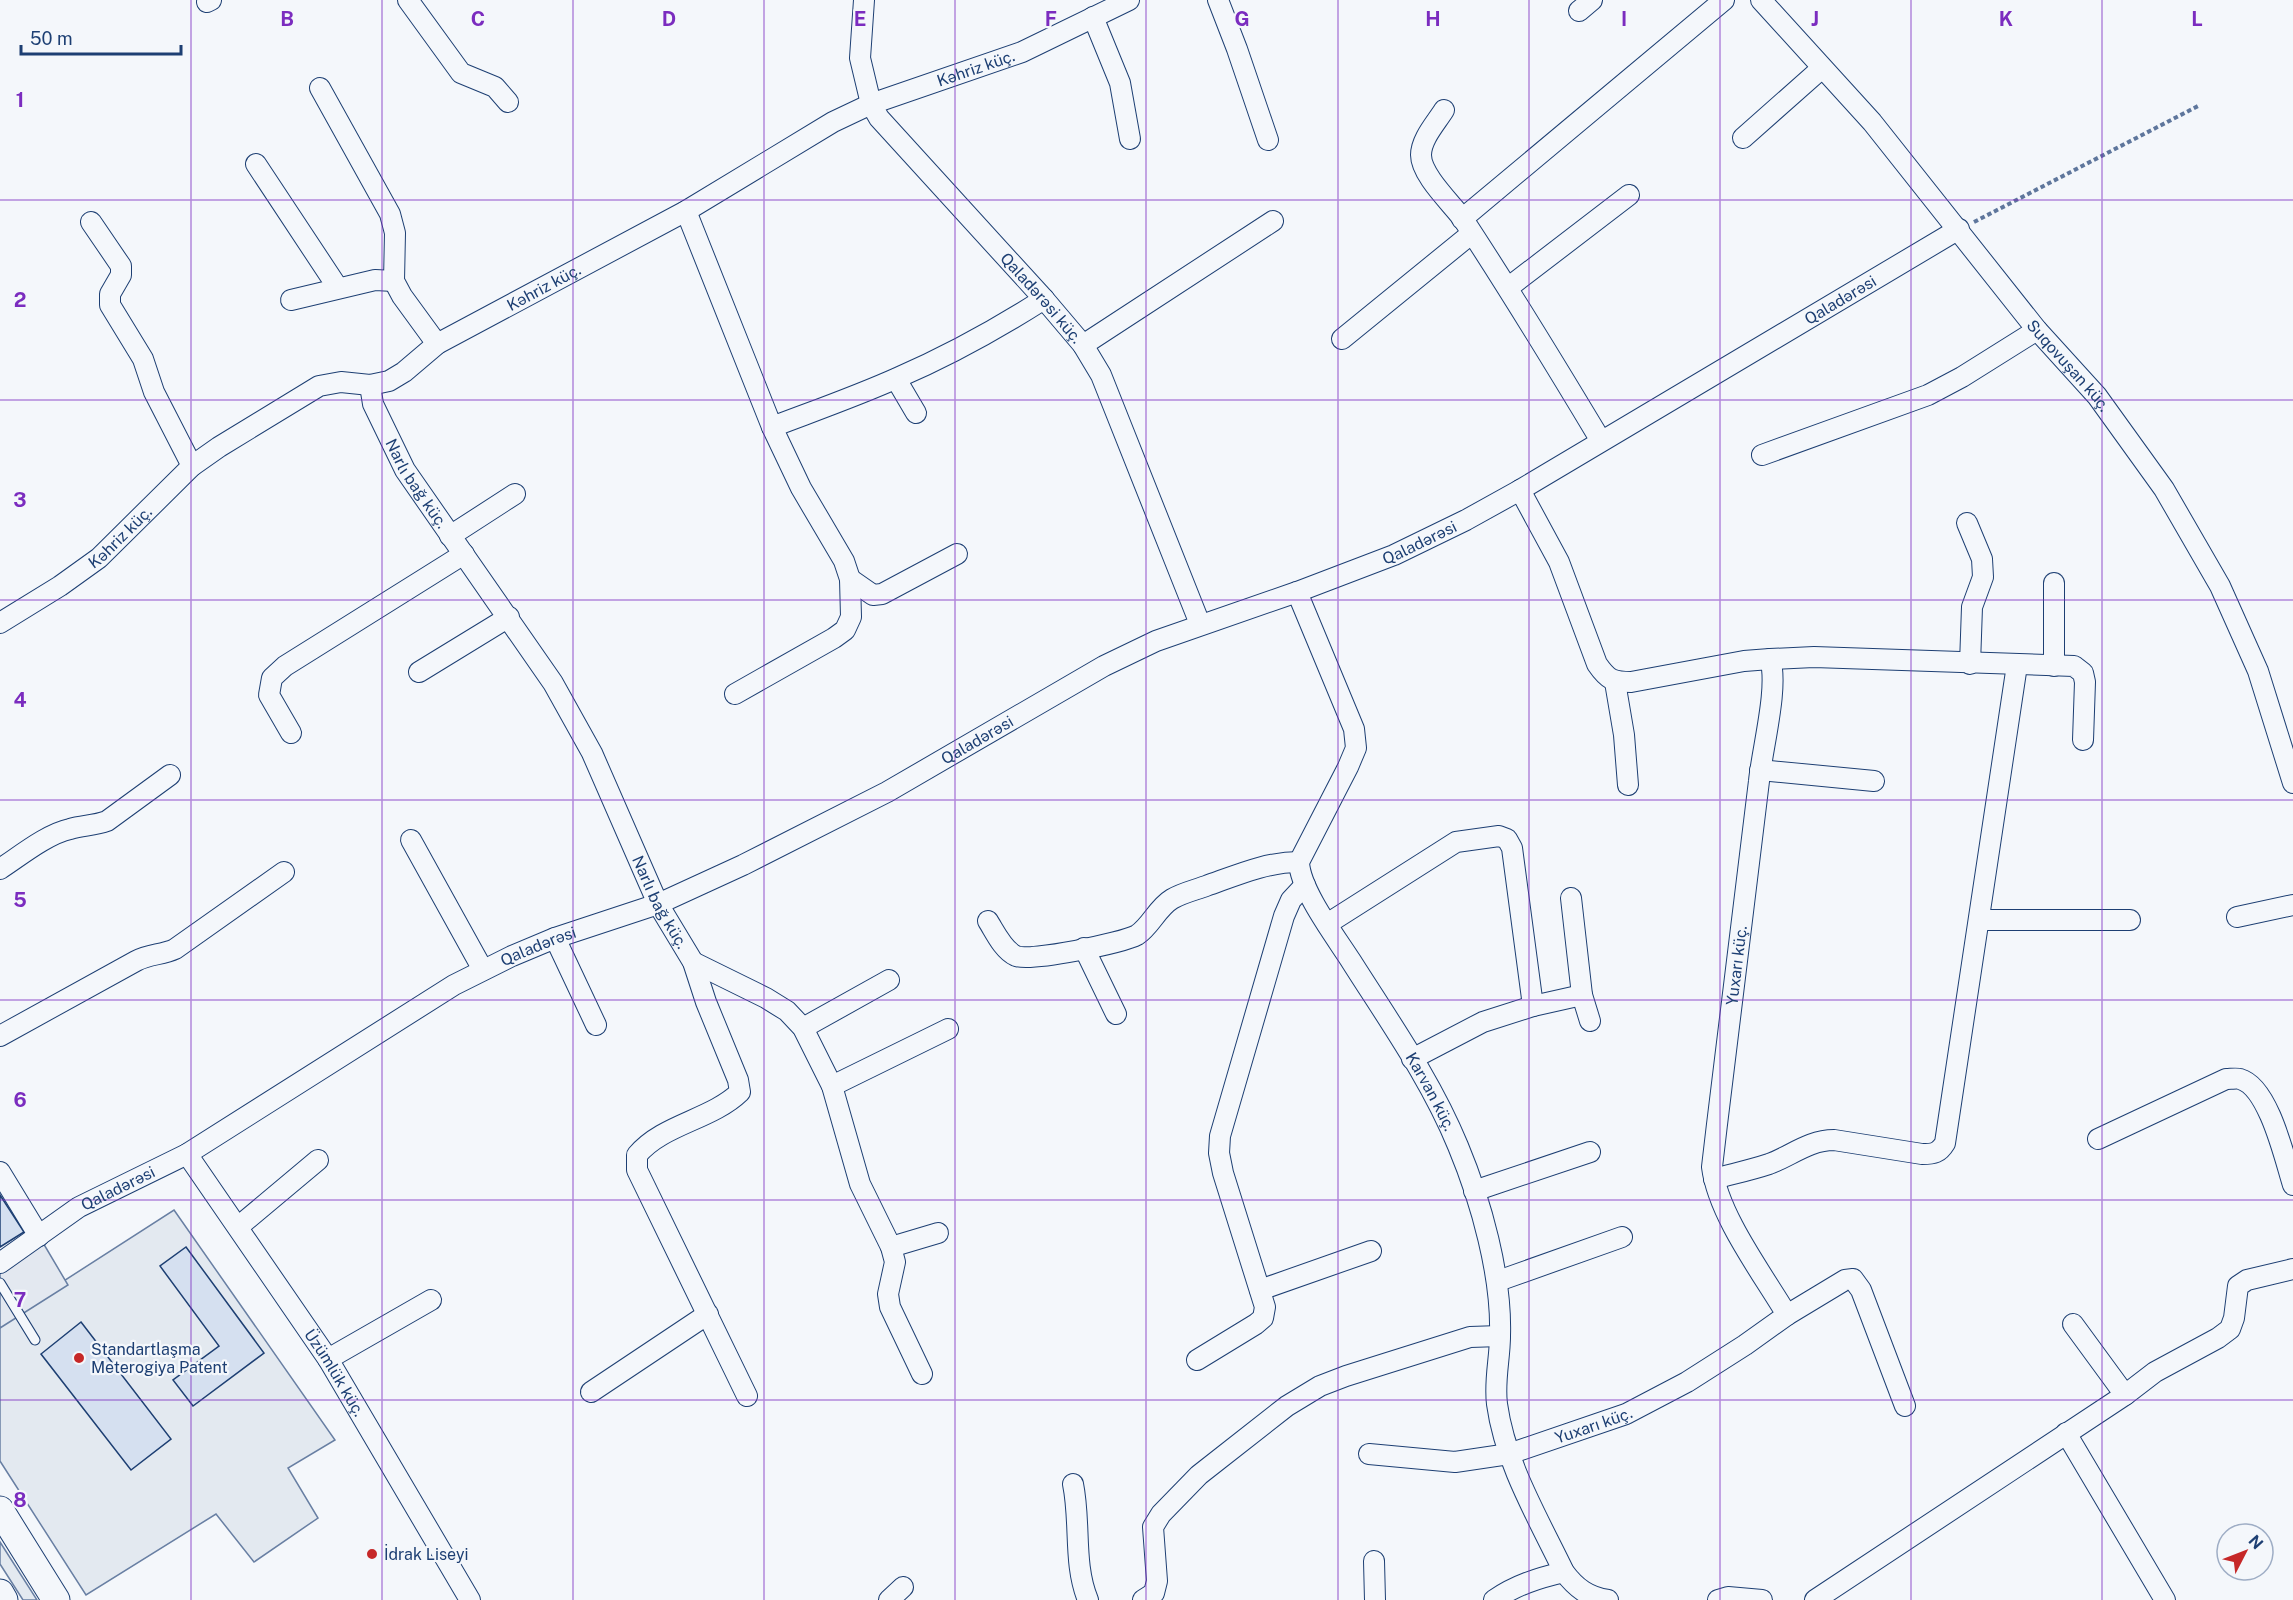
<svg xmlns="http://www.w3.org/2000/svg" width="2293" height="1600" font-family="'Public Sans',sans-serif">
<rect width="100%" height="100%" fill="#f4f7fb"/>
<g fill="#e3e9f0" stroke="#687fa3" stroke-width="1.5">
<polygon points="174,1210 335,1440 288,1468 318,1518 254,1562 216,1514 86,1595 0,1461 0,1322"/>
<polygon points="0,1542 37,1600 23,1600 0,1564"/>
</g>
<polygon fill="#e3e8f0" stroke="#687fa3" stroke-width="1.5" points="39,1236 68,1285 0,1328 0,1263"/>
<g fill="#d5e0f0" stroke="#1d3f73" stroke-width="1.5">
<polygon points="0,1195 24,1232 0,1247"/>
<polygon points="186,1247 264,1353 193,1406 173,1380 219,1346 160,1266"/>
<polygon points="81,1322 171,1439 131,1470 41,1354"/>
</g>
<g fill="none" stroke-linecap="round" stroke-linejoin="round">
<g stroke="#1d3f73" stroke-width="11">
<polyline id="service" points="0,1283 35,1340"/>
</g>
<g stroke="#1d3f73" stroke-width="22">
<g id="minor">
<polyline points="408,0 461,73 495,87 508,102"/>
<path id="s1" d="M864 0 860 58 871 104 879 118 1044 299 1083 345 1101 375 1200 624"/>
<polyline points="1218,0 1237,49 1268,140"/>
<path id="s2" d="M1761 0 1872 122 2037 330 2097 396 2164 489 2220 586 2258 671 2293 783"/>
<polyline points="207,2 211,0"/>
<polyline points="1579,11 1592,0"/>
<polyline points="1093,17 1120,83 1130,139"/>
<polyline points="320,88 390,214 395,233 394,281 402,296 437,344"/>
<path d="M1444 110C1436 123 1421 139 1421 155 1421 175 1451 203 1463 219 1511 292 1556 366 1601 441"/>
<polyline points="1743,138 1822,68"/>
<polyline points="256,164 338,288"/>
<path d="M686 211 772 427C814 411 857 396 897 378 948 356 997 329 1044 299"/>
<polyline points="1462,219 1724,0"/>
<polyline points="91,222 121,266 121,275 110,294 110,305 143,359 154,392 192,466"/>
<polyline points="1509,287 1629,195"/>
<polyline points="291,300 375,280 394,281"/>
<polyline points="1342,339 1471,234"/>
<polyline points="1083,345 1273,221"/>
<polyline points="896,379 916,413"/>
<path id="s3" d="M370 385 373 404 405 470 553 683 592 753 658 904 693 962 706 1002 738 1080 740 1092C711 1120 663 1124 637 1155V1170L747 1396"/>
<polyline points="1762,455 1928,395 1962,377 2037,330"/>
<polyline points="1967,523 1982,559 1983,577 1972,607 1970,664"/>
<polyline points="450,536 515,494"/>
<polyline points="850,579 873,595 882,594 957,554"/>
<path id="s4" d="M1297 592 1354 729 1356 748 1348 767 1299 862C1300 890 1335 936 1351 961 1389 1021 1431 1080 1458 1146 1481 1201 1502 1276 1500 1336 1500 1358 1494 1381 1497 1404 1505 1463 1538 1518 1564 1572 1576 1588 1588 1597 1608 1600"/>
<path id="s5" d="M0 623 60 586 99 558 192 466 219 447 319 386 341 382 370 385 389 381 404 372 437 344 686 211 833 122 871 104 1022 52 1129 0"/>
<polyline points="1770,659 1814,657 2074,666 2083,673 2085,682 2083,740"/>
<polyline points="2054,666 2054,583"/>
<polyline points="419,672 509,617"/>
<polyline points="1615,682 1624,735 1628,785"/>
<polyline points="735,694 834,638 845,630 851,617 850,579 844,561 801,488 772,427"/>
<polyline points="291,733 269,695 272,678 285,666 464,554"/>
<polyline points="1760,770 1874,781"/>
<polyline points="411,840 483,970"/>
<path d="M0 869C20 856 47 834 70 829 82 825 94 826 107 821L170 775"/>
<polyline points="1571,898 1582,995 1590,1021"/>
<polyline points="2237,917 2293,905"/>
<polyline points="1979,920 2130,920"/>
<path d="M988 921C995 932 1003 950 1016 956 1030 962 1122 943 1137 935 1151 926 1157 908 1172 899 1182 893 1195 890 1206 886 1237 875 1266 862 1299 862"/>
<polyline points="1327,924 1456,842 1499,836 1507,839 1512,848 1533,1006"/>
<polyline points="555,938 596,1025"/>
<polyline points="1084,948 1116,1014"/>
<polyline points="693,962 766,998 787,1011 803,1028 832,1086 860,1184 891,1247 895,1262 888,1294 890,1307 922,1374"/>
<polyline points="803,1028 889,980"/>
<path d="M0 1036 136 961C149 954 162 955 175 949L284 872"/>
<polyline points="1412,1059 1483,1022 1533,1006 1582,995"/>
<polyline points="832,1086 948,1029"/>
<path d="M2098 1139 2226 1079C2230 1079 2237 1078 2240 1079 2269 1087 2285 1160 2293 1185"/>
<path id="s6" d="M187 1154 328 1359 470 1600"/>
<polyline points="0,1172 39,1236"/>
<path d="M1714 1179C1732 1174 1751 1170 1769 1164 1791 1156 1809 1140 1834 1140L1922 1154C1934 1154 1939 1153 1945 1143L2017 665"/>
<polyline points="1474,1191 1590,1152"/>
<polyline points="238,1227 318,1160"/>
<polyline points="891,1247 938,1233"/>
<path id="s7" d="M0 1263 79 1207 187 1154 454 985 512 956 555 938 658 904 743 865 887 792 1104 666 1156 641 1297 592 1394 555 1466 520 1520 490 1959 229"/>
<polyline points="1498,1281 1622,1237"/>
<polyline points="1260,1290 1371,1251"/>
<polyline points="1787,1315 1845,1280 1853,1279 1861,1290 1905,1406"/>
<polyline points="2073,1324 2125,1395"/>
<polyline points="328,1359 431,1300"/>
<polyline points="1197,1360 1256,1324 1263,1318 1265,1307 1223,1173 1219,1153 1220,1136 1284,916 1291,900 1305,885"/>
<polyline points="591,1392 708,1314"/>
<polyline points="2066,1433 2165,1600"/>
<path id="s8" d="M1369 1454 1455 1462 1509 1454 1626 1414 1687 1382 1745 1345 1787 1315C1762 1273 1718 1215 1712 1167 1727 1038 1743 909 1759 781 1762 749 1779 687 1770 659L1744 661 1631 682C1613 682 1608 680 1597 664L1559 562 1520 490"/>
<path d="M1073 1484C1081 1523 1073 1564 1088 1600"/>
<polyline points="1374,1561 1375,1600"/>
<polyline points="889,1600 903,1587"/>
<polyline points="1143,1600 1154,1593 1157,1581 1153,1527 1161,1514 1199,1475 1287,1406 1320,1386 1346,1376 1470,1337 1500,1336"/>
<path d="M1494 1600C1516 1585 1538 1578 1564 1572"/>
<polyline points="1718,1600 1728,1597 1762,1600"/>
<polyline points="1815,1600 2125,1395 2155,1372 2218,1338 2230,1329 2234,1318 2238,1286 2247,1280 2293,1269"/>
</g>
</g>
<g stroke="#1d3f73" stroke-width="29">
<g id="secondary">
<polyline points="0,1510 56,1600"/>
<polyline points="0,1593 4,1600"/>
</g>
</g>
<polyline stroke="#5e769c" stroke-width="4" stroke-dasharray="4.5 3" stroke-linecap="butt" points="1974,222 2200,105"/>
<use href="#service" stroke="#f4f7fb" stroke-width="9"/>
<use href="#minor" stroke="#f4f7fb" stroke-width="20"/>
<use href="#secondary" stroke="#f4f7fb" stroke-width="27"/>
</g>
<path fill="none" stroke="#7b2cbf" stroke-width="1.5" stroke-opacity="0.55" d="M191 0V1600M382 0V1600M573 0V1600M764 0V1600M955 0V1600M1146 0V1600M1338 0V1600M1529 0V1600M1720 0V1600M1911 0V1600M2102 0V1600M0 200H2293M0 400H2293M0 600H2293M0 800H2293M0 1000H2293M0 1200H2293M0 1400H2293"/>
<g fill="#c62828" stroke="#f4f7fb" stroke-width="2">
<circle cx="79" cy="1358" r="6"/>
<circle cx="372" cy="1554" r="6"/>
</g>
<g text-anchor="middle" stroke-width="4.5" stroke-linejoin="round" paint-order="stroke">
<g font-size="16" fill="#1d3f73" stroke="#f4f7fb">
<text dy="6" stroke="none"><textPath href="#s5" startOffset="1138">Kəhriz küç.</textPath></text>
<text dy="6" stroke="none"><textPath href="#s5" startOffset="652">Kəhriz küç.</textPath></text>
<text dy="6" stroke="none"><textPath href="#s1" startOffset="364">Qaladərəsi küç.</textPath></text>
<text dy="6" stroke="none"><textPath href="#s7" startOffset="2084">Qaladərəsi</textPath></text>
<text dy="6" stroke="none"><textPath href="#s2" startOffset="478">Suqovuşan küç.</textPath></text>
<text dy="6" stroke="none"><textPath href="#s3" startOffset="110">Narlı bağ küç.</textPath></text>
<text dy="6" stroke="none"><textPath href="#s5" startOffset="148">Kəhriz küç.</textPath></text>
<text dy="6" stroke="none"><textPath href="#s7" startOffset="1598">Qaladərəsi</textPath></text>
<text dy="6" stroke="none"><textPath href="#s7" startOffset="1112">Qaladərəsi</textPath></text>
<text dy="6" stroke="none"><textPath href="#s3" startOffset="596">Narlı bağ küç.</textPath></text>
<text dy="6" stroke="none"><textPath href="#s7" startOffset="626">Qaladərəsi</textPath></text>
<text dy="6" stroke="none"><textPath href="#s8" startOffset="824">Yuxarı küç.</textPath></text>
<text dy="6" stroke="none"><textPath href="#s4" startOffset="561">Karvan küç.</textPath></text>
<text dy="6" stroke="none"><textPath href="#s7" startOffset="140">Qaladərəsi</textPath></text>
<text dy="6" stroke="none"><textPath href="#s6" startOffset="264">Üzümlük küç.</textPath></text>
<text dy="6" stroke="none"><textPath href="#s8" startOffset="230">Yuxarı küç.</textPath></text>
</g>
<g font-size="16" fill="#1d3f73" stroke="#f4f7fb" text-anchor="start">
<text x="91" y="1355">Standartlaşma<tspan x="91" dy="18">Meterogiya Patent</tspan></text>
<text x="384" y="1560">İdrak Liseyi</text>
</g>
</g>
<g font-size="20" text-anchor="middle" font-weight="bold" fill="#7b2cbf" stroke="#f4f7fb" stroke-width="4.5" stroke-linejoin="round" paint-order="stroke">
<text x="287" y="26">B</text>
<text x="478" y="26">C</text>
<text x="669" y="26">D</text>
<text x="860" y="26">E</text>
<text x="1051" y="26">F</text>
<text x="1242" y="26">G</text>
<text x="1433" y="26">H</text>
<text x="1624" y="26">I</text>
<text x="1815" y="26">J</text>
<text x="2006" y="26">K</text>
<text x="2197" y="26">L</text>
<text x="20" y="107">1</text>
<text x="20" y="307">2</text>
<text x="20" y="507">3</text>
<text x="20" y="707">4</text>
<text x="20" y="907">5</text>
<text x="20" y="1107">6</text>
<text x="20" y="1307">7</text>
<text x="20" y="1507">8</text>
</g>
<g transform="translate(2245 1552) rotate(48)"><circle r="28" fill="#f4f7fb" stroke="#9eadc5" stroke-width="1.5"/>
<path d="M0-4.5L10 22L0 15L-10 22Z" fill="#c62828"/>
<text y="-9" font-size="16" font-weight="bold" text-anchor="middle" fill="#1d3f73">N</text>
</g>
<path d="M21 45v9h160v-9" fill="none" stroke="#1d3f73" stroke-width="3"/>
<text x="30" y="45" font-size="18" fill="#1d3f73" stroke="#f4f7fb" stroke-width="4.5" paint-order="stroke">50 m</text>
</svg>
